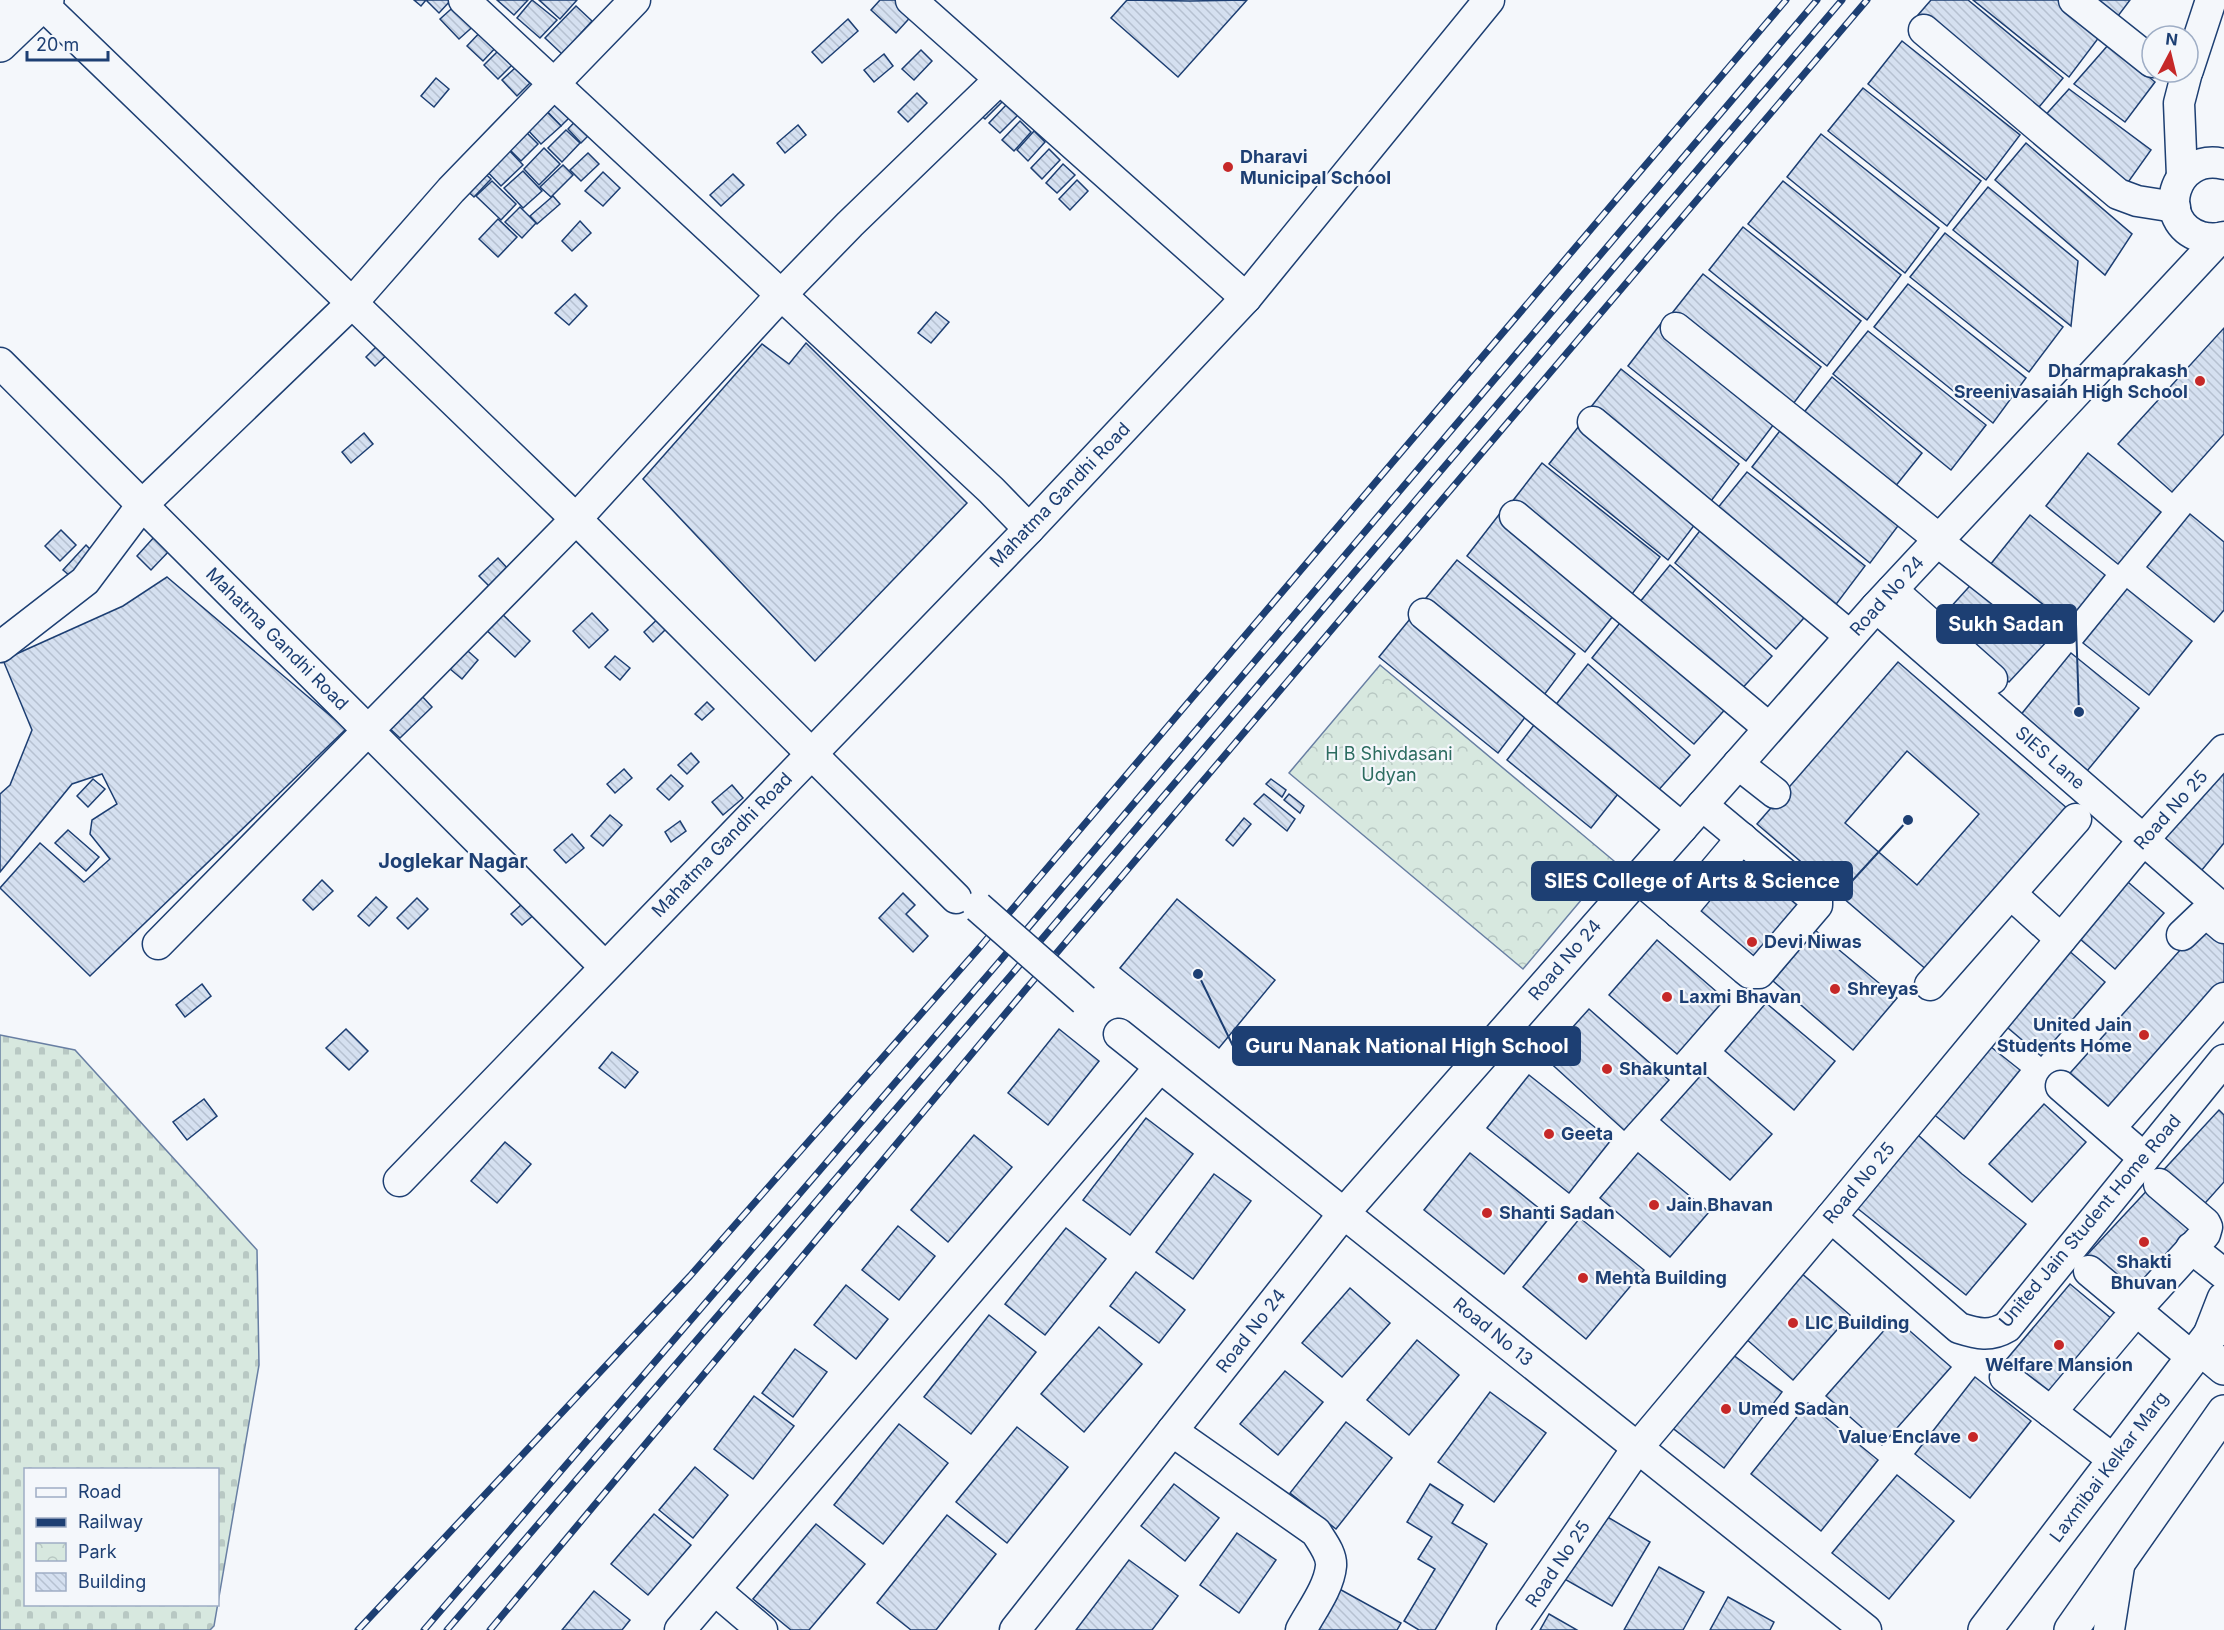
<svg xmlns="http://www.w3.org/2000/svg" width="2224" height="1630" font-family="Inter,sans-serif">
<defs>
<pattern id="cemetery-stones" width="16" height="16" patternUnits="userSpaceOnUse" patternTransform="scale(1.5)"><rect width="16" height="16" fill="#d7e8df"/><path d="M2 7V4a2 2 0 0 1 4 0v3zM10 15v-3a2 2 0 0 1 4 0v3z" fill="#b8c8c3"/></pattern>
<pattern id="park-crowns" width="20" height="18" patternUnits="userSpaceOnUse" patternTransform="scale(1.5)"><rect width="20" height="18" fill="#d7e8df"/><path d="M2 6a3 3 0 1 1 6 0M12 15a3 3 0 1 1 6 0" fill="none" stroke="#b8c8c3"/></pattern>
<pattern id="building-back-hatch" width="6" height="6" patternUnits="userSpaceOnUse" patternTransform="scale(1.5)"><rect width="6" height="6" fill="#d5e0f0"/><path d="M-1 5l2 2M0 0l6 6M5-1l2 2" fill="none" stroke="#b6c1d1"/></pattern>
</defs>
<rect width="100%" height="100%" fill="#f4f7fb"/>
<path fill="url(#cemetery-stones)" stroke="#687fa3" stroke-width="1.5" fill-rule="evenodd" d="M0 1035 75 1050 257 1250 259 1365 214 1626 210 1630H0ZM26 1470H218V1604H26Z"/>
<polygon fill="url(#park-crowns)" stroke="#687fa3" stroke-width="1.5" points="1380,665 1614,861 1523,969 1289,773"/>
<g fill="url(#building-back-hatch)" stroke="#1d3f73" stroke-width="1.5" fill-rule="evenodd">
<polygon points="414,0 451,0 439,13 426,0 421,6"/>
<polygon points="497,0 528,0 514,15"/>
<polygon points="532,0 557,20 540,38 517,18"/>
<polygon points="539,0 577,0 560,19"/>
<polygon points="880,0 904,0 916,11 896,33 871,10"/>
<polygon points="1127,0 1190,1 1247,0 1178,77 1111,18"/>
<polygon points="1931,0 1968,0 2063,78 2035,112 1918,15"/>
<polygon points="1973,0 2062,0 2103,32 2069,77"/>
<polygon points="2082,0 2130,0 2112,24"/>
<polygon points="459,2 478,22 459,39 440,19"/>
<polygon points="576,6 592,21 562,54 545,38"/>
<polygon points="848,19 858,31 822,63 812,52"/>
<polygon points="484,28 500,43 483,61 467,46"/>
<polygon points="1902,41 2020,135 1986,180 1868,84"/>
<polygon points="2109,44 2155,82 2125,122 2074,84"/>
<polygon points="502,47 516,61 498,79 484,65"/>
<polygon points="921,50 932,61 914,80 902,69"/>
<polygon points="884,54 893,66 874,82 864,70"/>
<polygon points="515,68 530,83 517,96 502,80"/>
<polygon points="436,78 449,89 434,107 421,96"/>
<polygon points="1863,88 1981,181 1947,226 1828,131"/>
<polygon points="2069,89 2151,150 2124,188 2041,120"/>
<polygon points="992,91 1003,101 985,119 974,109"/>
<polygon points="917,93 927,103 908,122 898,112"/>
<polygon points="558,94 575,112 561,126 543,107"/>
<polygon points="1007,104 1018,115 1000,133 989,123"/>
<polygon points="544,109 561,126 541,144 525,127"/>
<polygon points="584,112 598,126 581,143 568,129"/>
<polygon points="1020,121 1031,132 1014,151 1002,140"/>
<polygon points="798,125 806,135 785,153 777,143"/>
<polygon points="566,130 580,143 562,162 548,148"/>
<polygon points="525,131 538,144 521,161 508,148"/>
<polygon points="1034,131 1045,142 1028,161 1017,150"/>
<polygon points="1821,134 1939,228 1905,273 1787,177"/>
<polygon points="2026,143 2132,234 2105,275 1995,180"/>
<polygon points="504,145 523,165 501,186 482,166"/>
<polygon points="544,148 560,164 539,185 524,169"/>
<polygon points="1049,149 1060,160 1042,179 1031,168"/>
<polygon points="588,153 599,164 581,181 570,170"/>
<polygon points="1063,164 1075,175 1057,193 1046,183"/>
<polygon points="563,165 573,175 551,197 540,187"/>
<polygon points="479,168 491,179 474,197 462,186"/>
<polygon points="523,171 542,191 523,208 504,188"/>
<polygon points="603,172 620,188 603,206 585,191"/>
<polygon points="733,174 744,185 721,206 710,195"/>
<polygon points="1077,180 1088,191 1070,210 1059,199"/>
<polygon points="492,181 516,204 501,220 476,196"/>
<polygon points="1783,181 1901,275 1867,320 1748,224"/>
<polygon points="1988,187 2078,261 2071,326 1953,230"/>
<polygon points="553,196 560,204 537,224 530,216"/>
<polygon points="520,207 536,223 522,238 505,222"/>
<polygon points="498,219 517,237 498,257 479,239"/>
<polygon points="580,221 591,233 572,251 562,241"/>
<polygon points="1743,227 1861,321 1827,366 1709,270"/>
<polygon points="1945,233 2063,327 2029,372 1910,277"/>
<polygon points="1703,274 1821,367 1787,412 1669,317"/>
<polygon points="1908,284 2026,378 1993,423 1874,327"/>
<polygon points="575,294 587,306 569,325 555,313"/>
<polygon points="936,312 949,322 931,343 918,333"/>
<polygon points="1662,322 1780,416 1746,461 1628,366"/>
<polygon points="2224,328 2224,434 2172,492 2118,444"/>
<polygon points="1868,331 1986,425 1951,470 1833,374"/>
<polygon points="385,338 394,348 375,366 366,357"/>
<polygon points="806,343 967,503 815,661 643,479 762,344 789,364"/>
<polygon points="1621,369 1739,464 1705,509 1587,412"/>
<polygon points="1832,377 1922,453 1890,493 1798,420"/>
<polygon points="1583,421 1702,515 1668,560 1549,464"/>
<polygon points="1786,423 1904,518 1870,563 1752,467"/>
<polygon points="364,433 373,444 351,463 342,452"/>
<polygon points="2088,453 2161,512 2118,564 2046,506"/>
<polygon points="1542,463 1660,557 1626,602 1508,507"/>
<polygon points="1747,472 1865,566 1831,611 1712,515"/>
<polygon points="1501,512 1620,607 1585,652 1467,556"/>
<polygon points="2190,514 2224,542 2224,610 2214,622 2147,567"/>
<polygon points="2030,515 2105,575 2065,625 1990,565"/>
<polygon points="1709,519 1811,610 1776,649 1675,563"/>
<polygon points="61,530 76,545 60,561 45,546"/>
<polygon points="155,536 170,550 151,570 137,556"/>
<polygon points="86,545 99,558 77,582 63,570"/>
<polygon points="498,558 509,570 491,588 479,576"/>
<polygon points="1457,560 1575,654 1541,699 1422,603"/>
<polygon points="1670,565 1772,656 1737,694 1635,608"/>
<polygon points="167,577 346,729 90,976 0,888 40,843 84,882 110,859 90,834 92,820 117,804 102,774 72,784 0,872 0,794 10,785 32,730 3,660 123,606"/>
<polygon points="1977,578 2048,640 2009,682 1939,620"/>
<polygon points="2127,589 2192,641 2149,695 2083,643"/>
<polygon points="498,610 530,641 515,657 482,626"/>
<polygon points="665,612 674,621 653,642 644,632"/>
<polygon points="592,613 608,630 589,648 573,631"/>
<polygon points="1414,614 1532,708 1498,753 1379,657"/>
<polygon points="1627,614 1729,705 1694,744 1592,658"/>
<polygon points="460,644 478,660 462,679 443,663"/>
<polygon points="2071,653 2139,708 2087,771 2019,717"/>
<polygon points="615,656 630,668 620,680 605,667"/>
<path d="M1898 662 2068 809 1928 971 1757 824ZM1907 751 1979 814 1917 885 1845 823Z"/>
<polygon points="1588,664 1690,755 1655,794 1554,707"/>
<polygon points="420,694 432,707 400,738 387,726"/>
<polygon points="707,702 714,709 702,720 695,714"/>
<polygon points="1541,716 1625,785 1591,828 1507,760"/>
<polygon points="691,753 699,762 687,774 678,765"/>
<polygon points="2224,761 2224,843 2197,876 2156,842"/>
<polygon points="624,769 632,778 615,793 607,784"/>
<polygon points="671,775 683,786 669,800 657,789"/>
<polygon points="93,779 105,789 88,807 77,796"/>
<polygon points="1271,779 1286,790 1282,797 1266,784"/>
<polygon points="732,785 743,798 723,815 712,802"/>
<polygon points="1264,794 1295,819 1287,831 1254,804"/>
<polygon points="1289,794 1304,806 1300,813 1284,800"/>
<polygon points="610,815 622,825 603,846 591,836"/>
<polygon points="1244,818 1251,824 1233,846 1226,840"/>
<polygon points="680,821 686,831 671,842 665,832"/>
<polygon points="68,830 99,857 86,871 55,843"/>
<polygon points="572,834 584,848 566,863 554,850"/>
<polygon points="1763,861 1814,905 1756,970 1693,915 1738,865 1749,876"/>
<polygon points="2122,877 2164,913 2115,969 2073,933"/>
<polygon points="322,880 333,891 313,910 303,900"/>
<polygon points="903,893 915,905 906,914 928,936 913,952 879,918"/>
<polygon points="532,895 543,907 522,925 511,914"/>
<polygon points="376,897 387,907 369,926 358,916"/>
<polygon points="417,898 428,909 408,929 397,918"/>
<polygon points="1177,899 1275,980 1219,1048 1120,968"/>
<polygon points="2207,920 2224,935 2224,989 2107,1120 2063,1081"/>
<polygon points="1815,930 1897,998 1853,1050 1773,981"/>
<polygon points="1657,940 1725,999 1677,1054 1609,995"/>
<polygon points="2067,949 2105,982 2041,1056 2002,1023"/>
<polygon points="202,984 211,996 185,1017 176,1005"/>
<polygon points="1766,1003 1835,1061 1794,1110 1725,1051"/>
<polygon points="1589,1009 1669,1080 1624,1130 1545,1058"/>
<polygon points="346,1029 368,1051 349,1070 326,1048"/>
<polygon points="1059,1029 1099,1061 1048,1125 1008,1093"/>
<polygon points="1981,1039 2020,1070 1964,1139 1926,1108"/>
<polygon points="612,1052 638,1072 625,1088 599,1068"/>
<polygon points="1703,1073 1772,1134 1730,1180 1661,1120"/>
<polygon points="1529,1075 1611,1140 1569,1193 1487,1128"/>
<polygon points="204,1099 217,1116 187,1140 173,1122"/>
<polygon points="2044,1104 2086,1142 2032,1202 1989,1164"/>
<polygon points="2219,1110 2224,1115 2224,1182 2198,1211 2159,1175"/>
<polygon points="1146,1118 1193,1154 1130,1235 1083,1200"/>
<polygon points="974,1135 1012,1167 948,1242 911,1210"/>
<polygon points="1918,1135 1962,1174 2026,1224 1966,1295 1857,1208"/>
<polygon points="505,1142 531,1164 497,1203 471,1181"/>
<polygon points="1470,1153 1550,1217 1504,1274 1424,1210"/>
<polygon points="1638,1153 1709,1212 1670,1257 1600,1198"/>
<polygon points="1214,1174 1251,1201 1193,1279 1156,1252"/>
<polygon points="2153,1184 2202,1228 2135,1301 2086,1256"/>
<polygon points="1580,1218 1644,1270 1586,1339 1523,1287"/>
<polygon points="898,1226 935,1256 899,1300 862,1270"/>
<polygon points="1066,1228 1106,1259 1045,1335 1005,1304"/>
<polygon points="1793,1266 1850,1315 1793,1380 1737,1331"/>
<polygon points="1136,1272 1185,1310 1159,1343 1110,1306"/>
<polygon points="2070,1284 2118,1324 2048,1406 2001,1366"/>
<polygon points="846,1285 888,1319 856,1359 814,1325"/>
<polygon points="1350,1288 1390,1323 1342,1377 1302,1343"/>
<polygon points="989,1315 1036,1352 971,1434 924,1397"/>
<polygon points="1895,1318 1951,1367 1882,1445 1826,1396"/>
<polygon points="1099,1327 1142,1364 1084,1432 1041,1394"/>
<polygon points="1417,1340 1459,1375 1409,1435 1367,1400"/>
<polygon points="795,1349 827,1372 793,1417 762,1393"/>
<polygon points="1728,1351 1782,1392 1724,1468 1670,1426"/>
<polygon points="1285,1371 1323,1402 1278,1455 1240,1424"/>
<polygon points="1975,1377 2031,1421 1970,1498 1915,1454"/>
<polygon points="1490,1392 1546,1433 1494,1502 1438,1462"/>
<polygon points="754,1396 794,1426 753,1479 714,1449"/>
<polygon points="1808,1403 1878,1460 1821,1531 1751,1474"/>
<polygon points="1346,1422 1392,1458 1336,1529 1290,1493"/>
<polygon points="899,1424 948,1463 883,1544 834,1505"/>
<polygon points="1017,1427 1068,1467 1007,1543 956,1502"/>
<polygon points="695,1467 728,1495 693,1538 659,1510"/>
<polygon points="1897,1475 1954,1521 1889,1599 1832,1553"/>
<polygon points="1174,1484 1219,1518 1185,1561 1141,1526"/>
<polygon points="1430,1484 1463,1505 1452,1523 1487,1544 1435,1630 1419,1630 1404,1621 1435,1569 1418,1559 1432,1537 1407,1522"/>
<polygon points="1599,1512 1650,1542 1612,1606 1561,1577"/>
<polygon points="654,1514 691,1545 648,1595 611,1564"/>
<polygon points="947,1515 996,1554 936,1630 911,1630 877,1603"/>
<polygon points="816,1524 865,1564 809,1630 791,1630 753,1599"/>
<polygon points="1237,1533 1276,1560 1239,1613 1200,1585"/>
<polygon points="1129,1560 1178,1596 1152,1630 1076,1630"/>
<polygon points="1659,1567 1704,1592 1683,1630 1624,1630"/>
<polygon points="1334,1586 1401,1623 1397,1630 1315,1630"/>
<polygon points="594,1591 630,1620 622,1630 562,1630"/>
<polygon points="1728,1597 1774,1622 1770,1630 1710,1630"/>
<polygon points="1549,1614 1577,1630 1540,1630"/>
</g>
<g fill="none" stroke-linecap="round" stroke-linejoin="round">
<g stroke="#1d3f73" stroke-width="33">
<g id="minor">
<polyline points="38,0 576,519 956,898"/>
<polyline points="464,0 991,490 1029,529"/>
<polyline points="911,0 1246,298"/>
<polyline points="2074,0 2152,62"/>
<polyline points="1924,30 2118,194 2137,201 2175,207"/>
<polyline points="2188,70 2211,0"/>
<path d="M2224 164C2173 152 2154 222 2201 237 2209 239 2217 239 2224 237"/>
<polyline points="2182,176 2179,103 2187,72"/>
<polyline points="1676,328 1939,539"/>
<polyline points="0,363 604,966"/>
<polyline points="1593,422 1850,636"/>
<polyline points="1515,516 1769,728"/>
<polyline points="1937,541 2045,626"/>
<polyline points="1892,590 1992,679"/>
<polyline points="1876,607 2224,910"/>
<polyline points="1424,614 1682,828"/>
<polyline points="0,647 85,581 142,505 352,303 451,190 635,0"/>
<polyline points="1738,764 1775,793"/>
<polyline points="1638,878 1745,969 1750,973 1759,973 1817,905 1817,901 1702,805"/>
<polyline points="2011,894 2061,939"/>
<polyline points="1679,913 1742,838"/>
<polyline points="2182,935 2203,915 2211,917 2224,928"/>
<polyline points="158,944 576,519 781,295 850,224 999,80"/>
<polyline points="1930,985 2076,819"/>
<polyline points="1119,1034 1866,1630"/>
<polyline points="2061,1086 2144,1158"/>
<polyline points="2110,1128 2224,998"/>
<polyline points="399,1181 1029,529 1246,298 1489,0"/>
<path d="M1831 1217 1959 1328C1978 1334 1990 1337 2007 1327L2224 1060"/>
<polyline points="2191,1248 2224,1274"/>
<polyline points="2089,1271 2193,1358"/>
<polyline points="2136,1310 2205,1234 2207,1227 2205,1223 2159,1184"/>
<polyline points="2005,1377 2114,1460"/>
<polyline points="2051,1412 2125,1324"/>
<path d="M1172 1431 1316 1532C1322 1542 1332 1554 1331 1566 1329 1588 1311 1611 1301 1630"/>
<polyline points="715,1590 762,1630"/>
<polyline points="680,1630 1160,1067"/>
<polyline points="1015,1630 1344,1213 1876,607 2220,238"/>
<polyline points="1512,1630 1638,1447 1831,1217 2144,839 2224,750"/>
<polyline points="2109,1630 2120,1560"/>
</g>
</g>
<g stroke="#1d3f73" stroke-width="36">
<g id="major">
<polyline points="0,9 9,0"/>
<polyline points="0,45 47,0"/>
<polyline points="2210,1335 2224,1299"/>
</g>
</g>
<g stroke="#1d3f73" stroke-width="36">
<g id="highway">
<polyline points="2200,1348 2224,1368"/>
<polyline points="1985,1630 2210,1335 2224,1323"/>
<polyline points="2071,1630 2224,1412"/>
</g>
</g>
<use href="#minor" stroke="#f4f7fb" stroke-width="30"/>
<use href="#major" stroke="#f4f7fb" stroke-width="33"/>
<use href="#highway" stroke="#f4f7fb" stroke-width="33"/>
<g stroke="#1d3f73" stroke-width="7">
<g id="rail">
<polyline points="358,1630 690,1276 980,947 1786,0"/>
<polyline points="424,1630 999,962 1817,0"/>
<polyline points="447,1630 1012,974 1842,0"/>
<polyline points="490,1630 1026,989 1867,0"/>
</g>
</g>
<use href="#rail" stroke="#f4f7fb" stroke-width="4.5" stroke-dasharray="14" stroke-linecap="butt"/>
<g stroke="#1d3f73" stroke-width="33" stroke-linecap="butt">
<polyline id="minor-bridge" points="978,907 1084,1000"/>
</g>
<use href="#minor-bridge" stroke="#f4f7fb" stroke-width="30"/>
</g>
<g fill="#c62828" stroke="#f4f7fb" stroke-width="2">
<circle cx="1228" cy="167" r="6"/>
<circle cx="2200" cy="381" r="6"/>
<circle cx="1752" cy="942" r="6"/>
<circle cx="1835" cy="989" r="6"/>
<circle cx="1667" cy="997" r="6"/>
<circle cx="2144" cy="1035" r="6"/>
<circle cx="1607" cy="1069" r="6"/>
<circle cx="1549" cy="1134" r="6"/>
<circle cx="1654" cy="1205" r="6"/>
<circle cx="1487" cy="1213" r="6"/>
<circle cx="2144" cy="1242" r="6"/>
<circle cx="1583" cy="1278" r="6"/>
<circle cx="1793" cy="1323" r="6"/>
<circle cx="2059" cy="1345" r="6"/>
<circle cx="1726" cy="1409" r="6"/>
<circle cx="1973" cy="1437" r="6"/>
</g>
<g text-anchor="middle" stroke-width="4.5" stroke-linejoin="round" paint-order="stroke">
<g font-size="18" font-weight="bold" fill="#1d3f73" stroke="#f4f7fb" text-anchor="start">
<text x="1240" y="163">Dharavi<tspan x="1240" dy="21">Municipal School</tspan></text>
<text x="2188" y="377" text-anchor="end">Dharmaprakash<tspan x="2188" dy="21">Sreenivasaiah High School</tspan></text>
<text x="1764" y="948">Devi Niwas</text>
<text x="1847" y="995">Shreyas</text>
<text x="1679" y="1003">Laxmi Bhavan</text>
<text x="2132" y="1031" text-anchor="end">United Jain<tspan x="2132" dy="21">Students Home</tspan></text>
<text x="1619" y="1075">Shakuntal</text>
<text x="1561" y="1140">Geeta</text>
<text x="1666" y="1211">Jain Bhavan</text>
<text x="1499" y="1219">Shanti Sadan</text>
<text x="2144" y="1268" text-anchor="middle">Shakti<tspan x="2144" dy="21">Bhuvan</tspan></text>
<text x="1595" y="1284">Mehta Building</text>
<text x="1805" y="1329">LIC Building</text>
<text x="2059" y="1371" text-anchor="middle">Welfare Mansion</text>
<text x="1738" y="1415">Umed Sadan</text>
<text x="1961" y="1443" text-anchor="end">Value Enclave</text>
</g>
<g font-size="18" fill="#1d3f73" stroke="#f4f7fb">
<text transform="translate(1060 495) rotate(-46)" y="6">Mahatma Gandhi Road</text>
<text transform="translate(1887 596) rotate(-48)" y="6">Road No 24</text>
<text transform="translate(277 639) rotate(45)" y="6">Mahatma Gandhi Road</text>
<text transform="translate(2050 758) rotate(41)" y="6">SIES Lane</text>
<text transform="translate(2171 810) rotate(-48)" y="6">Road No 25</text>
<text transform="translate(722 845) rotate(-46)" y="6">Mahatma Gandhi Road</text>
<text transform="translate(1565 960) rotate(-49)" y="6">Road No 24</text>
<text transform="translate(1859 1183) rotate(-50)" y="6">Road No 25</text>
<text transform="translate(2090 1221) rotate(-50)" y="6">United Jain Student Home Road</text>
<text transform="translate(1251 1331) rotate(-52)" y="6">Road No 24</text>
<text transform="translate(1493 1332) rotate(39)" y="6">Road No 13</text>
<text transform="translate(2109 1467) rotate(-53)" y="6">Laxmibai Kelkar Marg</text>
<text transform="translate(1558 1564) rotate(-56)" y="6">Road No 25</text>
</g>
<g font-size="18" fill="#2c6c60" stroke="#f4f7fb">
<text x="1389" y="760">H B Shivdasani<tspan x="1389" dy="21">Udyan</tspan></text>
</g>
<g font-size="20" font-weight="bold" fill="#1d3f73" stroke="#f4f7fb">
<text x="453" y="868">Joglekar Nagar</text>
</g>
</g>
<path fill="none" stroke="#1d3f73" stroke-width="2" d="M2079 712L2076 624M1908 820L1852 881M1198 974L1233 1046"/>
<g fill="#1d3f73" stroke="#f4f7fb" stroke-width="2">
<circle cx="2079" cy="712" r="6"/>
<circle cx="1908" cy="820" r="6"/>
<circle cx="1198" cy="974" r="6"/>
</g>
<g fill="#1d3f73" stroke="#1d3f73" stroke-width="2">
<rect x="1937" y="605" width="139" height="38" rx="6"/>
<rect x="1532" y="862" width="320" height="38" rx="6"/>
<rect x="1233" y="1027" width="347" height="38" rx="6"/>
</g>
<g font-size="20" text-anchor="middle" font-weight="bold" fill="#fff">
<text x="2006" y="631">Sukh Sadan</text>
<text x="1692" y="888">SIES College of Arts &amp; Science</text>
<text x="1407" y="1053">Guru Nanak National High School</text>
</g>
<rect x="24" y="1468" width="195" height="138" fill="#f4f7fb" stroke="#9eadc5" stroke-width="1.5"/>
<rect x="36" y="1488" width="30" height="9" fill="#f4f7fb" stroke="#9eadc5" stroke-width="1.5"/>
<text x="78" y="1498" font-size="18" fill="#1d3f73">Road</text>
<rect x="36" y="1518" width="30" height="9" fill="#1d3f73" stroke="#9eadc5" stroke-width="1.5"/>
<text x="78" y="1528" font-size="18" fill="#1d3f73">Railway</text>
<rect x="36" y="1543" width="30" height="18" fill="url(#park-crowns)" stroke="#9eadc5" stroke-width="1.5"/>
<text x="78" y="1558" font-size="18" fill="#1d3f73">Park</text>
<rect x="36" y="1573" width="30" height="18" fill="url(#building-back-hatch)" stroke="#9eadc5" stroke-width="1.5"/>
<text x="78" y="1588" font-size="18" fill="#1d3f73">Building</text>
<g transform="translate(2170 54) rotate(7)"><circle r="28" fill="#f4f7fb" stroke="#9eadc5" stroke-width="1.5"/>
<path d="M0-4.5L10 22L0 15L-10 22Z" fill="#c62828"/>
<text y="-9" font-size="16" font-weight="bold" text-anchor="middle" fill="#1d3f73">N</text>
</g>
<path d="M27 51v9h81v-9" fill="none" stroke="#1d3f73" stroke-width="3"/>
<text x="36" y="51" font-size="18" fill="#1d3f73" stroke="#f4f7fb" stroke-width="4.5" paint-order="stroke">20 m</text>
</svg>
